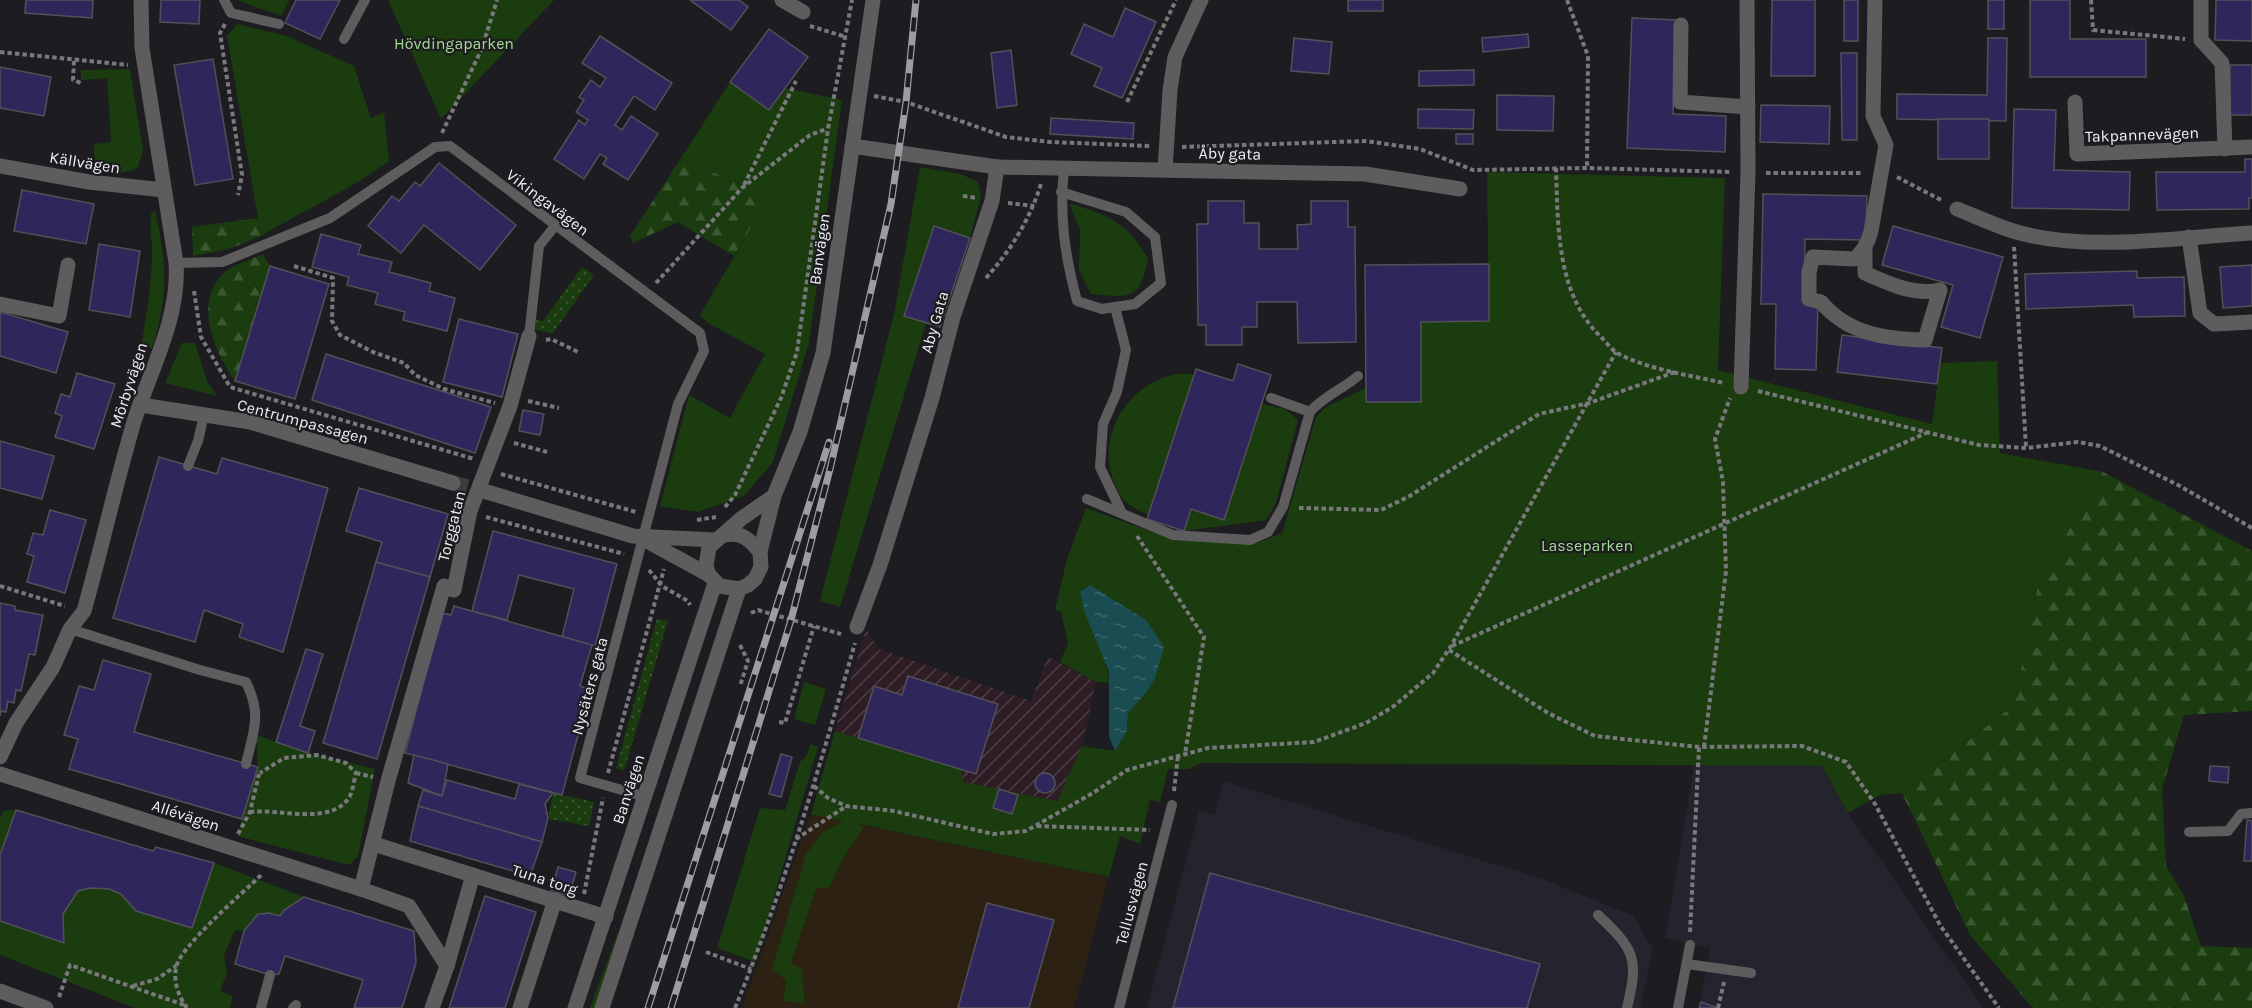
<svg xmlns="http://www.w3.org/2000/svg" width="2252" height="1008" font-family="Karla,sans-serif">
<defs>
<pattern id="industrial-furrows" width="10" height="10" patternUnits="userSpaceOnUse" patternTransform="scale(1.5)"><rect width="10" height="10" fill="#2f1d25"/><path d="M-1 1l2-2M0 10L10 0M9 11l2-2" fill="none" stroke="#4d3e45"/></pattern>
<pattern id="forest-firs" width="22" height="20" patternUnits="userSpaceOnUse" patternTransform="scale(1.5)"><rect width="22" height="20" fill="#1a3c0f"/><path d="M5 1l3.5 6h-7zM16 11l3.5 6h-7z" fill="#3c5833"/></pattern>
<pattern id="garden-dots" width="8" height="8" patternUnits="userSpaceOnUse" patternTransform="scale(1.5)"><rect width="8" height="8" fill="#1a3c0f"/><path d="M2 2h.1M6 6h.1" fill="none" stroke="#3c5833" stroke-width="1.8" stroke-linecap="round"/></pattern>
<pattern id="water-ripples" width="26" height="14" patternUnits="userSpaceOnUse" patternTransform="scale(1.5)"><rect width="26" height="14" fill="#194d51"/><path d="M2 4q2-2 4 0t4 0M15 11q2-2 4 0t4 0" fill="none" stroke="#3b676b"/></pattern>
</defs>
<rect width="100%" height="100%" fill="#1c1c21"/>
<g fill="#24242e">
<polygon points="1694,765 1823,766 1848,813 1983,1008 1699,1008 1710,948 1665,938"/>
<polygon points="1223,781 1543,879 1633,916 1653,949 1640,1008 1147,1008 1199,811 1215,815"/>
</g>
<polygon fill="url(#industrial-furrows)" points="866,629 879,649 1031,701 1048,657 1096,682 1082,746 1057,801 962,782 960,770 835,731"/>
<polygon fill="#2c2113" points="811,814 1109,877 1074,1008 742,1008"/>
<g fill="#1a3c0f">
<polygon points="237,0 289,0 281,16"/>
<polygon points="388,0 554,0 441,119"/>
<path d="M237 24 287 36 354 66 371 118 384 112 389 161C349 191 304 210 261 236L227 36Z"/>
<path d="M130 69 143 150 138 167C119 179 87 171 95 144L111 142 107 78 81 80V70Z"/>
<polygon points="730,82 768,110 785,88 842,100 809,343 773,462 744,496 698,512 651,505 660,506 689,395 730,418 765,354 708,323 700,315 769,197 681,158"/>
<polygon points="920,167 961,174 978,182 981,196 970,238 934,226 904,315 926,323 840,607 820,601 894,314"/>
<path d="M1487 172 1725 178 1718 370 1932 424 1940 363 1997 361 2000 453 2103 472 2039 581 2014 705 1902 793 1880 795 1848 813 1822 766 1201 763 1189 769H1168L1160 802 1150 800 1140 844 1120 836 1109 877 855 823 864 827 842 860 830 887 816 889 791 963 802 969 805 1004 783 1001 786 980 772 970 806 854 823 832 843 821 811 814 835 731 961 770 963 782 1057 801 1082 746 1115 751 1127 731 1128 713 1146 693 1090 585 1080 592C1086 619 1109 660 1109 683L1096 682 1060 662 1068 643 1061 612 1055 610 1067 559 1086 508 1175 540 1257 543 1282 533 1316 417 1326 407 1366 388 1367 402 1421 401V322L1489 321Z"/>
<path d="M1069 203C1110 216 1126 221 1148 259 1140 300 1131 298 1091 294L1079 270 1080 230Z"/>
<path d="M155 211C167 263 169 296 152 348L142 347V341C147 311 152 281 152 251 152 238 149 227 151 214Z"/>
<polygon points="182,343 195,343 207,381 217,396 165,383"/>
<path d="M1176 374H1191L1200 378 1155 519C1146 513 1129 507 1123 499 1089 450 1120 386 1176 374Z"/>
<polygon points="1262,404 1285,409 1298,420 1276,503 1266,520 1184,531 1191,509 1224,519"/>
<polygon points="804,682 826,689 815,725 794,719"/>
<polygon points="256,735 308,753 375,769 358,856 349,865 237,836 258,767"/>
<polygon points="810,744 818,747 755,962 717,948 760,808 785,810 800,762 807,755"/>
<polygon points="16,810 0,855 0,819 3,811"/>
<polygon points="214,863 304,897 284,910 280,916 269,913 258,914 244,931 235,930 224,955 227,973 220,991 233,996 230,1008 135,1008 0,955 0,921 64,943 63,914 78,891 90,888 109,889 121,894 137,911 192,928"/>
<polygon points="618,932 621,935 596,1008 590,1008"/>
</g>
<g fill="url(#forest-firs)">
<polygon points="681,158 769,197 734,256 678,222 633,243 630,236"/>
<polygon points="258,218 261,236 229,249 193,256 192,227"/>
<path d="M263 254 270 266 235 381C216 354 193 305 222 275 231 265 251 260 263 254Z"/>
<polygon points="2103,472 2252,551 2252,711 2184,715 2162,789 2166,866 2184,896 2201,946 2252,948 2252,1008 2033,1008 1970,935 1902,793 2014,705 2039,581"/>
</g>
<g fill="url(#garden-dots)">
<polygon points="582,267 594,275 553,333 534,330 536,320 543,321"/>
<polygon points="657,619 668,621 624,771 616,768"/>
<polygon points="553,793 594,802 589,826 548,819"/>
</g>
<polygon fill="url(#water-ripples)" points="1090,585 1146,620 1164,647 1155,678 1146,693 1128,713 1127,731 1115,751 1109,737 1109,672 1085,613 1080,592"/>
<g fill="#2f275c" stroke="#515157" stroke-width="1.5">
<polygon points="26,0 93,0 92,18 25,13"/>
<polygon points="161,0 200,0 199,24 160,22"/>
<polygon points="296,0 340,0 320,39 285,23"/>
<polygon points="690,0 739,0 748,7 731,30"/>
<rect x="1348" y="0" width="35" height="11"/>
<polygon points="1772,0 1815,0 1815,76 1771,76"/>
<rect x="1844" y="0" width="14" height="41"/>
<rect x="1988" y="0" width="16" height="29"/>
<polygon points="2030,0 2070,0 2070,39 2146,39 2146,77 2030,77"/>
<polygon points="2216,0 2252,0 2252,41 2215,40"/>
<polygon points="1125,8 1156,22 1122,98 1094,86 1102,68 1071,54 1084,24 1113,37"/>
<polygon points="1632,18 1677,20 1673,114 1726,116 1725,152 1627,148"/>
<polygon points="769,29 808,57 769,110 730,82"/>
<polygon points="1528,34 1529,47 1483,52 1482,38"/>
<polygon points="600,36 672,83 655,110 634,96 615,125 622,130 631,116 658,134 628,180 603,164 607,158 600,154 584,179 554,159 579,120 585,125 588,120 576,112 584,100 579,97 591,80 600,87 606,78 582,63"/>
<polygon points="1294,38 1332,42 1329,74 1291,71"/>
<polygon points="1988,38 2007,38 2006,121 1897,119 1897,94 1987,95"/>
<polygon points="1011,50 1017,105 997,108 991,53"/>
<polygon points="1841,53 1857,53 1857,140 1842,140"/>
<polygon points="213,59 233,179 195,185 174,65"/>
<rect x="2230" y="65" width="22" height="50"/>
<polygon points="0,67 51,77 44,116 0,108"/>
<polygon points="1474,70 1474,85 1419,86 1419,71"/>
<polygon points="1497,95 1554,96 1553,131 1497,130"/>
<polygon points="1761,105 1830,106 1829,144 1760,142"/>
<polygon points="1418,109 1474,110 1473,129 1418,128"/>
<polygon points="2014,109 2056,110 2054,170 2130,172 2129,210 2012,208"/>
<polygon points="1051,118 1134,123 1133,139 1050,134"/>
<rect x="1938" y="119" width="51" height="40"/>
<rect x="1456" y="134" width="17" height="10"/>
<polygon points="2245,159 2252,159 2252,198 2249,198 2249,209 2157,210 2156,172 2245,172"/>
<polygon points="439,163 516,225 480,270 424,225 401,253 368,226 392,196 399,201 415,182 420,186"/>
<polygon points="22,190 94,204 86,244 14,231"/>
<polygon points="1763,194 1867,196 1866,240 1805,239 1804,302 1818,303 1816,370 1775,369 1776,304 1761,304"/>
<polygon points="1208,201 1244,201 1244,223 1259,223 1259,249 1298,249 1297,225 1311,224 1311,201 1348,201 1348,227 1355,227 1356,342 1298,343 1297,302 1257,302 1257,327 1242,327 1242,345 1206,345 1206,325 1198,325 1197,224 1208,224"/>
<polygon points="934,226 970,238 940,327 904,316"/>
<polygon points="1893,226 2003,257 1980,338 1941,327 1953,285 1882,265"/>
<polygon points="321,234 361,245 358,254 392,262 389,272 431,283 429,291 455,298 447,331 403,320 405,312 375,304 378,293 347,285 349,277 312,267"/>
<polygon points="99,244 140,251 130,317 89,310"/>
<polygon points="1489,264 1489,321 1421,322 1421,402 1366,402 1365,265"/>
<polygon points="2252,265 2252,306 2223,308 2220,267"/>
<polygon points="270,266 329,284 295,399 235,381"/>
<polygon points="2137,271 2137,278 2184,277 2185,316 2134,317 2133,305 2026,309 2025,274"/>
<polygon points="0,312 68,332 56,373 0,356"/>
<polygon points="459,319 518,334 502,397 443,382"/>
<polygon points="1842,335 1942,348 1937,384 1837,372"/>
<polygon points="326,354 491,407 475,453 312,400"/>
<polygon points="1238,364 1271,375 1224,520 1191,509 1184,531 1147,519 1196,369 1233,381"/>
<polygon points="77,373 115,384 94,449 55,437 62,416 55,413 61,394 70,397"/>
<polygon points="523,410 544,414 540,435 519,431"/>
<polygon points="0,441 54,456 42,499 0,488"/>
<polygon points="159,457 217,474 222,458 328,488 283,652 239,637 243,624 204,610 195,642 113,618"/>
<polygon points="359,488 448,514 430,577 376,562 382,542 346,531"/>
<polygon points="50,510 86,520 65,593 27,582 34,556 27,554 33,533 43,535"/>
<polygon points="493,531 617,564 595,646 562,637 574,589 519,575 507,620 472,611"/>
<polygon points="376,562 430,577 377,759 323,743"/>
<polygon points="0,603 15,606 15,610 43,615 35,655 29,654 21,691 16,690 14,703 8,701 6,712 1,711 0,716"/>
<polygon points="454,606 592,645 580,686 590,690 562,795 405,753 442,613 451,615"/>
<polygon points="306,649 323,654 300,726 315,731 308,753 276,742"/>
<polygon points="103,660 151,674 134,732 258,767 242,819 69,769 78,739 64,735 79,686 94,690"/>
<polygon points="908,676 998,704 976,774 858,738 874,686 902,695"/>
<polygon points="781,754 792,757 781,797 769,794"/>
<polygon points="414,755 448,764 442,796 408,783"/>
<polygon points="2210,766 2229,767 2228,783 2209,781"/>
<circle cx="1045" cy="783" r="10"/>
<polygon points="447,780 515,799 519,784 553,793 545,804 548,818 542,842 418,806 423,790 442,796"/>
<polygon points="999,789 1018,795 1012,814 993,808"/>
<polygon points="418,806 542,842 530,876 410,841"/>
<polygon points="16,810 153,851 156,847 214,863 192,928 136,911 121,894 109,889 90,888 78,891 63,914 64,943 0,921 0,855"/>
<polygon points="2247,820 2252,821 2252,861 2244,861"/>
<polygon points="558,867 576,872 569,896 551,891"/>
<polygon points="1210,873 1540,964 1527,1008 1173,1008"/>
<polygon points="485,896 536,912 505,1008 449,1008"/>
<polygon points="304,897 414,931 416,963 402,1008 354,1008 363,980 285,956 279,974 270,975 235,964 244,931 258,914 269,913 280,916 284,910"/>
<polygon points="987,903 1054,920 1029,1008 958,1008"/>
<polygon points="1701,1002 1718,1008 1719,1008 1699,1008"/>
</g>
<g fill="none" stroke-linecap="round" stroke-linejoin="round">
<polyline stroke="#3c3c41" stroke-width="15" stroke-dasharray="15 8" stroke-linecap="butt" points="453,483 487,492"/>
<g stroke="#79797d" stroke-width="4" stroke-dasharray="4.5 3" stroke-linecap="butt">
<polyline points="1567,0 1588,56 1587,168"/>
<polyline points="2091,0 2093,30 2185,39"/>
<polyline points="225,24 220,33 242,175 238,195"/>
<polyline points="810,26 846,37"/>
<polyline points="0,52 128,65"/>
<polyline points="74,61 73,80 81,83"/>
<polyline points="874,96 906,102 1006,137 1050,142 1151,146"/>
<polyline points="1127,102 1176,0"/>
<polyline points="442,133 482,48 497,0"/>
<polyline points="1182,147 1366,141 1420,149 1473,170 1587,168 1731,172"/>
<path d="M1556 168C1558 225 1556 294 1601 337 1606 342 1611 349 1617 353 1649 370 1689 375 1724 383"/>
<polyline points="1766,173 1863,173"/>
<polyline points="1897,177 1943,201"/>
<polyline points="744,185 796,81"/>
<polyline points="963,196 977,198"/>
<polyline points="1008,203 1034,206"/>
<polyline points="2014,247 2026,448"/>
<polyline points="294,266 333,278 332,321 340,335 373,352 404,363 415,375 444,389 495,403"/>
<path d="M986 278C1011 250 1030 219 1041 184"/>
<polyline points="656,283 742,188 810,135 827,129"/>
<polyline points="194,291 201,337 230,387 474,459"/>
<polyline points="546,340 551,339 578,352"/>
<polyline points="1758,391 1979,445 2026,448 2078,442 2100,446 2178,485 2252,528"/>
<polyline points="528,401 559,408"/>
<polyline points="514,443 547,452"/>
<polyline points="501,474 636,512"/>
<polyline points="725,507 735,495 781,398 797,352 828,129 852,0"/>
<polyline points="1299,508 1381,510 1408,497 1539,414 1589,403 1675,372"/>
<polyline points="486,517 624,554"/>
<polyline points="697,520 716,517"/>
<polyline points="1137,536 1204,637 1185,754"/>
<polyline points="649,570 662,586 688,601 690,605"/>
<polyline points="0,586 65,606"/>
<polyline points="751,613 758,610 841,634"/>
<polyline points="740,645 748,661 740,686"/>
<polyline points="1452,646 1926,433"/>
<polyline points="1449,650 1548,713 1595,736 1699,747 1802,746 1846,762 1875,804 1940,925 1999,1008"/>
<polyline points="779,722 785,723 814,626"/>
<polyline points="1704,747 1726,571 1723,482 1715,439 1730,398"/>
<polyline points="356,773 373,777"/>
<polyline points="608,773 664,569"/>
<polyline points="814,786 828,798 846,806 894,811 993,834 1026,831 1093,793 1127,770 1208,748 1314,742 1366,723 1394,706 1433,673 1451,646 1616,352"/>
<polyline points="1174,791 1178,756"/>
<path d="M250 812C278 808 332 827 350 796 353 790 354 780 356 773L346 763 317 755 284 758 260 773"/>
<polyline points="1037,826 1150,830"/>
<polyline points="238,834 250,812 259,774"/>
<polyline points="796,839 845,807"/>
<polyline points="584,894 603,798"/>
<polyline points="1690,932 1699,747"/>
<polyline points="706,952 751,969"/>
<polyline points="133,986 157,979 176,966"/>
<polyline points="59,997 70,965 184,1005"/>
<path d="M187 1008C179 997 173 982 176 968 179 947 243 893 261 875"/>
<path d="M735 1008C784 889 820 766 855 643"/>
<polyline points="1718,1008 1724,982"/>
</g>
<g stroke="#5f5c5d" stroke-width="10">
<polyline points="224,0 231,13 279,24"/>
<polyline points="344,39 365,0"/>
<path d="M1061 192 1126 212 1155 237 1161 283 1135 304 1102 309 1077 301C1065 256 1059 216 1064 169"/>
<polyline points="176,263 222,262 330,218 435,147 450,146 700,333 704,351 678,404 580,778 643,796"/>
<polyline points="1115,307 1126,350 1117,392 1103,424 1100,467 1122,513"/>
<polyline points="529,336 539,246 555,226"/>
<polyline points="1271,398 1310,412"/>
<polyline points="188,466 198,441 204,415"/>
<path d="M1087 499 1173 535 1250 540 1268 532 1283 507 1310 412C1322 397 1343 389 1358 376"/>
<path d="M70 629 200 670 246 682C262 715 254 729 246 764"/>
<polyline points="2189,832 2228,831 2241,814 2252,813"/>
<path d="M1598 915C1635 950 1639 958 1627 1008"/>
<polyline points="1687,964 1751,973"/>
<polyline points="261,1008 270,975"/>
<polyline points="293,1008 296,1005"/>
<polyline points="1119,1008 1172,805"/>
<polyline points="1678,1008 1690,945"/>
</g>
<g stroke="#5f5c5d" stroke-width="15">
<polyline points="0,774 361,889"/>
<polyline points="374,844 606,917"/>
<polyline points="447,966 473,875"/>
<polyline points="432,1008 447,966 409,906 361,889 388,781 444,586 454,590 470,511 510,406 529,336"/>
<polyline points="520,1008 555,900"/>
</g>
<g stroke="#5f5c5d" stroke-width="15">
<polyline points="782,0 803,12"/>
<polyline points="2201,0 2201,40 2222,63 2225,149"/>
<polyline points="1681,25 1680,102 1748,107"/>
<polyline points="2075,102 2077,154 2252,147"/>
<polyline points="852,146 997,167 992,201 953,317 932,398 880,565 857,627"/>
<polyline points="0,166 89,182 164,190"/>
<polyline points="997,167 1365,174 1460,189"/>
<polyline points="1165,170 1170,90 1175,57 1201,0"/>
<path d="M1957 209C1975 216 1994 225 2013 231 2085 253 2178 237 2252 233"/>
<polyline points="2189,237 2200,313 2214,324 2252,322"/>
<path d="M1865 248V273C1887 283 1915 296 1940 290L1925 340C1885 339 1848 334 1821 302L1809 299V272L1813 257 1855 259C1864 249 1868 243 1871 231L1886 145 1873 116 1875 0"/>
<polyline points="0,304 59,316 68,265"/>
<polyline points="1741,387 1748,173 1747,0"/>
<polyline points="141,405 250,422 453,483"/>
<polyline points="487,492 633,536 715,540"/>
<polyline points="645,540 709,575"/>
<path d="M0 757 16 723 53 667 70 629 84 611C101 550 115 487 133 425 149 372 180 319 176 263L142 48 141 0"/>
<polyline points="0,991 46,1008"/>
</g>
<g stroke="#5f5c5d" stroke-width="15">
<polyline points="774,496 742,518 709,547 706,566 709,575 720,586 739,589 748,585 755,579 761,567 760,552 774,496 800,432 823,353 873,0"/>
<path d="M724 535C742 532 749 539 760 552"/>
<polyline points="575,1008 715,583"/>
<polyline points="602,1008 739,589"/>
</g>
<g stroke="#9c9ca1" stroke-width="7">
<g id="rail">
<polyline points="648,1008 829,442"/>
<polyline points="671,1008 791,620 830,469 891,204 906,102 916,0"/>
</g>
</g>
<use href="#rail" stroke="#1c1c21" stroke-width="4.5" stroke-dasharray="14" stroke-linecap="butt"/>
</g>
<g text-anchor="middle" stroke-width="4.5" stroke-linejoin="round" paint-order="stroke">
<g font-size="16" fill="#a1dd91" stroke="#1c1c21">
<text x="454" y="49">Hövdingaparken</text>
<text x="1587" y="551">Lasseparken</text>
</g>
<g font-size="16" fill="#f0f0f4" stroke="#1c1c21">
<text transform="translate(2142 134) rotate(-2)" y="6">Takpannevägen</text>
<text transform="translate(1230 153) rotate(1)" y="6">Åby gata</text>
<text transform="translate(85 162) rotate(9)" y="6">Källvägen</text>
<text transform="translate(548 202) rotate(37)" y="6">Vikingavägen</text>
<text transform="translate(819 249) rotate(-82)" y="6">Banvägen</text>
<text transform="translate(934 322) rotate(-74)" y="6">Aby Gata</text>
<text transform="translate(128 385) rotate(-72)" y="6">Mörbyvägen</text>
<text transform="translate(303 421) rotate(15)" y="6">Centrumpassagen</text>
<text transform="translate(451 526) rotate(-76)" y="6">Torggatan</text>
<text transform="translate(589 686) rotate(-75)" y="6">Nysäters gata</text>
<text transform="translate(628 789) rotate(-72)" y="6">Banvägen</text>
<text transform="translate(186 815) rotate(18)" y="6">Allévägen</text>
<text transform="translate(545 879) rotate(18)" y="6">Tuna torg</text>
<text transform="translate(1131 903) rotate(-75)" y="6">Tellusvägen</text>
</g>
</g>
</svg>
